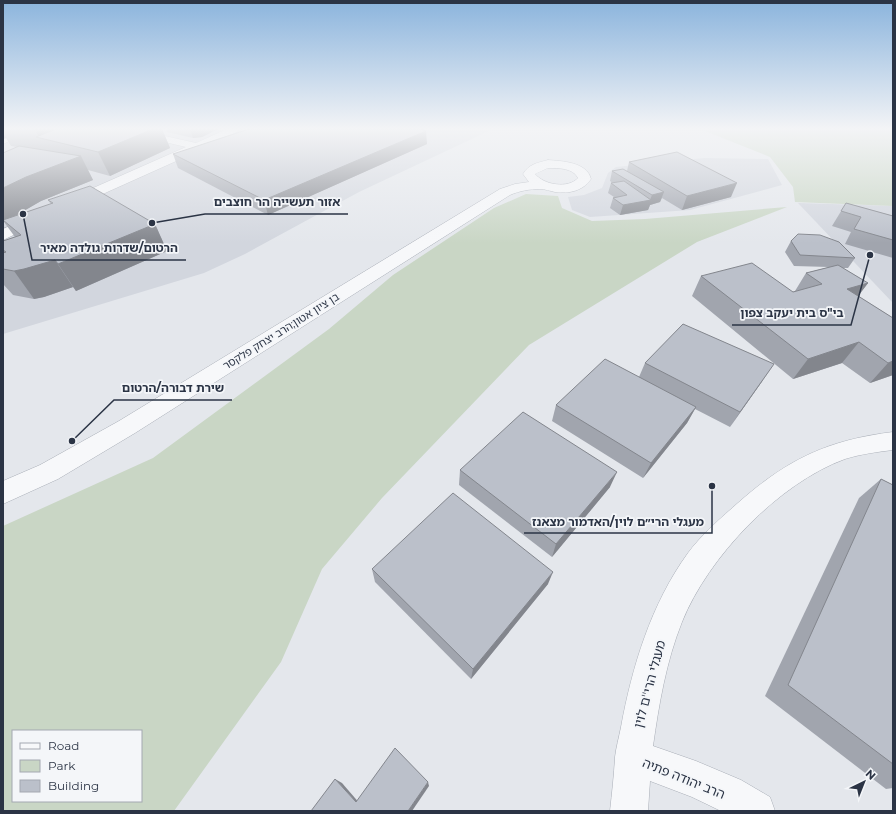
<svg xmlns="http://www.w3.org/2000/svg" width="896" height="814" font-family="Montserrat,'Noto Sans Hebrew',sans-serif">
<rect width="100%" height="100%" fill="#e4e7ec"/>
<g fill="#d2d6de">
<polygon points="3,129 493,129 359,192 245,254 204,273 3,334"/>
<polygon points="704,158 768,159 782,185 690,210 590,217 572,210 568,197 584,195 602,188 608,173 616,167"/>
<polygon points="798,203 893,206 893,303"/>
</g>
<g fill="#c9d6c5" fill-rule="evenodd">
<polygon points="700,129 893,129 893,206 795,202 793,187 770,157"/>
<path d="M526 194 558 196 562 208 592 221 645 219 787 207 697 242 529 345 382 498 322 569 281 662 174 811H3V526L153 458 329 329 393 275 494 208ZM13 731H141V801H13Z"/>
</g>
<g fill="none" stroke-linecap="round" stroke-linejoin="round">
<g stroke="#a9aeb7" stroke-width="1">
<g id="minor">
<polygon points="20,129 35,129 3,144 3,137"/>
<polygon points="227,129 242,129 203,149 76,206 71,207 66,206 64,203 66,200 186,147 152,139 150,137 152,135 156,134 196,143"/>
<path d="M548 160C562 161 587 162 591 179 583 191 569 194 555 192 550 191 545 189 540 189 530 189 519 191 510 195L135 433 58 479 3 504V481L40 465 119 421 500 189 515 184 529 182 523 174C529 164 537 163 548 160ZM548 168C559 168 573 168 578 178 568 189 544 185 535 174Z"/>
<polygon points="38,214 43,215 45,218 43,221 3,240 3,229"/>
<path d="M893 432V450C877 452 861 454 845 459 779 483 708 557 682 622 666 662 659 704 653 746L696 761 741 780 770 797 775 811H721L692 797 650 781 648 811H610C612 793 614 775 615 757 616 748 619 737 621 727 632 667 651 604 688 553 702 534 721 518 739 502 788 459 828 440 893 432Z"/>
</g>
</g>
<use href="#minor" fill="#f7f8fa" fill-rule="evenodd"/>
</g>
<g fill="#a1a5ae">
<polygon points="3,129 162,129 170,148 110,176 88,170 93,180 41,201 14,216 51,204 48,200 155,224 167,251 76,291 73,287 44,297 34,299 13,295 3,284 3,241 15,237 4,222 3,223 17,147 11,146 6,138 3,139"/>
<polygon points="166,129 218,129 202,137 193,138 167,132"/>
<polygon points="427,144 268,215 178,168 173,154"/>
<polygon points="629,162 731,197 682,210 662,198 660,202 650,205 648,210 620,215 610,208 613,198 614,197 608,193 611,183 613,183 610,181 612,171 627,171"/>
<polygon points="846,203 893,216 893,258 845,244 851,232 832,226"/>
<polygon points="791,241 855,258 848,268 843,268 868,283 858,296 893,318 893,375 870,383 842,363 793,379 692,296 701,276 793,292 795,291 806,273 829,267 794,266 785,252"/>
<polygon points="645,363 763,380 730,427 695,409 687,423 643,478 552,421 556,405 639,377"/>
<polygon points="460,470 610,487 552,557 459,485"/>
<polygon points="881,479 893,485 893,788 886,789 765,696 859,498"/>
<polygon points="372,569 548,584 471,679 375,582"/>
</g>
<g fill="#83868d">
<polygon points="37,129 75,129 39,137 35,130"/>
<polygon points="136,129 162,129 170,148 110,176 98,152"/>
<polygon points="190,129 218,129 202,137 193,138"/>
<polygon points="426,131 427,144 268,215 264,200"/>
<polygon points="3,133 6,138 3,139"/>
<polygon points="81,156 93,180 41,201 5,222 3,220 3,188 26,177"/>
<polygon points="737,183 731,197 682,210 687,196"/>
<polygon points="664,192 660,202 650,205 648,210 620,215 623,205 650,200 652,195"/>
<polygon points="155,224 167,251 76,291 58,264"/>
<polygon points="55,260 73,287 44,297 34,299 14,271"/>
<polygon points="868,283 853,303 847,289"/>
<polygon points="859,342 842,363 793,379 808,359"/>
<polygon points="893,361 893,375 870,383 888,363"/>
<polygon points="774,364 763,380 730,427 740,412"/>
<polygon points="696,407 687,423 643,478 651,463"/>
<polygon points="617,472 610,487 552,557 556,544"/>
<polygon points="553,572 548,584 471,679 473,669"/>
<polygon points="335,779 342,783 361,805 356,802"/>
<polygon points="428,782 429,786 412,811 408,811"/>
</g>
<g fill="#bbc0ca" stroke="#83868d">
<polygon points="56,129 153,129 98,152 36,137"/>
<polygon points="249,129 420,129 426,131 264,200 173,154"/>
<polygon points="19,146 81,156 26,177 3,188 3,153"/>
<polygon points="677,152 737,183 687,196 629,162"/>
<polygon points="623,169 664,192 652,195 612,171"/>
<polygon points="624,181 651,200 623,205 613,198 627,195 611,183"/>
<polygon points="90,186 155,224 58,264 55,260 24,269 14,271 3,269 3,253 6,252 3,250 3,241 21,235 3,220 53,203 48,200"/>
<polygon points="846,203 893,216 893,240 854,229 861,217 841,211"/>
<polygon points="798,234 820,235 839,242 855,258 800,255 791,241"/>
<polygon points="752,263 793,292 822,284 806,273 838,265 868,283 847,289 893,318 893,361 888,363 859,342 808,359 701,276"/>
<polygon points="683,324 774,364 740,412 645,363"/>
<polygon points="605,359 696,407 651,463 556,405"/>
<polygon points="523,412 617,472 556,544 460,470"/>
<polygon points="881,479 893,485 893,764 788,685"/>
<polygon points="453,493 553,572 473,669 372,569"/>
<polygon points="395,748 428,782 408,811 311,811 335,779 356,802"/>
</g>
<linearGradient id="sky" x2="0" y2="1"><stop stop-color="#8bb4dd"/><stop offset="0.53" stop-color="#f3f4f6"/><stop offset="1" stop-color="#f3f4f6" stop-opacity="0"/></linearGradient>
<rect width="896" height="243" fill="url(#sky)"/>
<g text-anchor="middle" stroke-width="3.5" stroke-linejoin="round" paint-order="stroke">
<g font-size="11" fill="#2b3445" stroke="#f4f6f9">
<text transform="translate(281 331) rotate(-32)" y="4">בן ציון אטון;הרב יצחק פלקסר</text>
</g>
<g font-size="13" fill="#2b3445" stroke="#f4f6f9">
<text transform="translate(649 684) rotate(-75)" y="5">מעגלי הרי''ם לוין</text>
<text transform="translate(684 778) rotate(22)" y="5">הרב יהודה פתיה</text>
</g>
</g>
<path fill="none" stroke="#2b3445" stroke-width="1.5" d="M152 223L205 214H348M23 214L32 260H186M870 255L851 325H732M72 441L114 400H232M712 486L712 533H524"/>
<g fill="#2b3445" stroke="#f4f6f9" stroke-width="1.5">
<circle cx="152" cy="223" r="4"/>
<circle cx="23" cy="214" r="4"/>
<circle cx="870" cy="255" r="4"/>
<circle cx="72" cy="441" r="4"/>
<circle cx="712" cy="486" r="4"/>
</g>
<g font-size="12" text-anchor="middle" font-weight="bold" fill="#2b3445" stroke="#f4f6f9" stroke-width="3.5" stroke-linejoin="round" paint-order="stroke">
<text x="277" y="206">אזור תעשייה הר חוצבים</text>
<text x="109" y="252">הרטום/שדרות גולדה מאיר</text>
<text x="792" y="317">בי"ס בית יעקב צפון</text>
<text x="173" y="392">שירת דבורה/הרטום</text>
<text x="618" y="526">מעגלי הרי״ם לוין/האדמור מצאנז</text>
</g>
<rect width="896" height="814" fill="none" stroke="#2b3445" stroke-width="8"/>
<rect x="12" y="730" width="130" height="72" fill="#f4f6f9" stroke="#a4a8b1"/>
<rect x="20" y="743" width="20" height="6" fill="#f7f8fa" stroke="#a4a8b1"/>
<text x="48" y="750" font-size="12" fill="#2b3445">Road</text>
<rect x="20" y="760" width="20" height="12" fill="#c9d6c5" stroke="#a4a8b1"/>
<text x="48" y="770" font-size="12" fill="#2b3445">Park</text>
<rect x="20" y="780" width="20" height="12" fill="#bbc0ca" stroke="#a4a8b1"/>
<text x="48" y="790" font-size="12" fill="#2b3445">Building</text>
<g transform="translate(864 782) rotate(43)" stroke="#f4f6f9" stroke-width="3" paint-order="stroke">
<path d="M0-3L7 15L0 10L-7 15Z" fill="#2b3445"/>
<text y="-6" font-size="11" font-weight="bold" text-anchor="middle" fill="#2b3445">N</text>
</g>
</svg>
